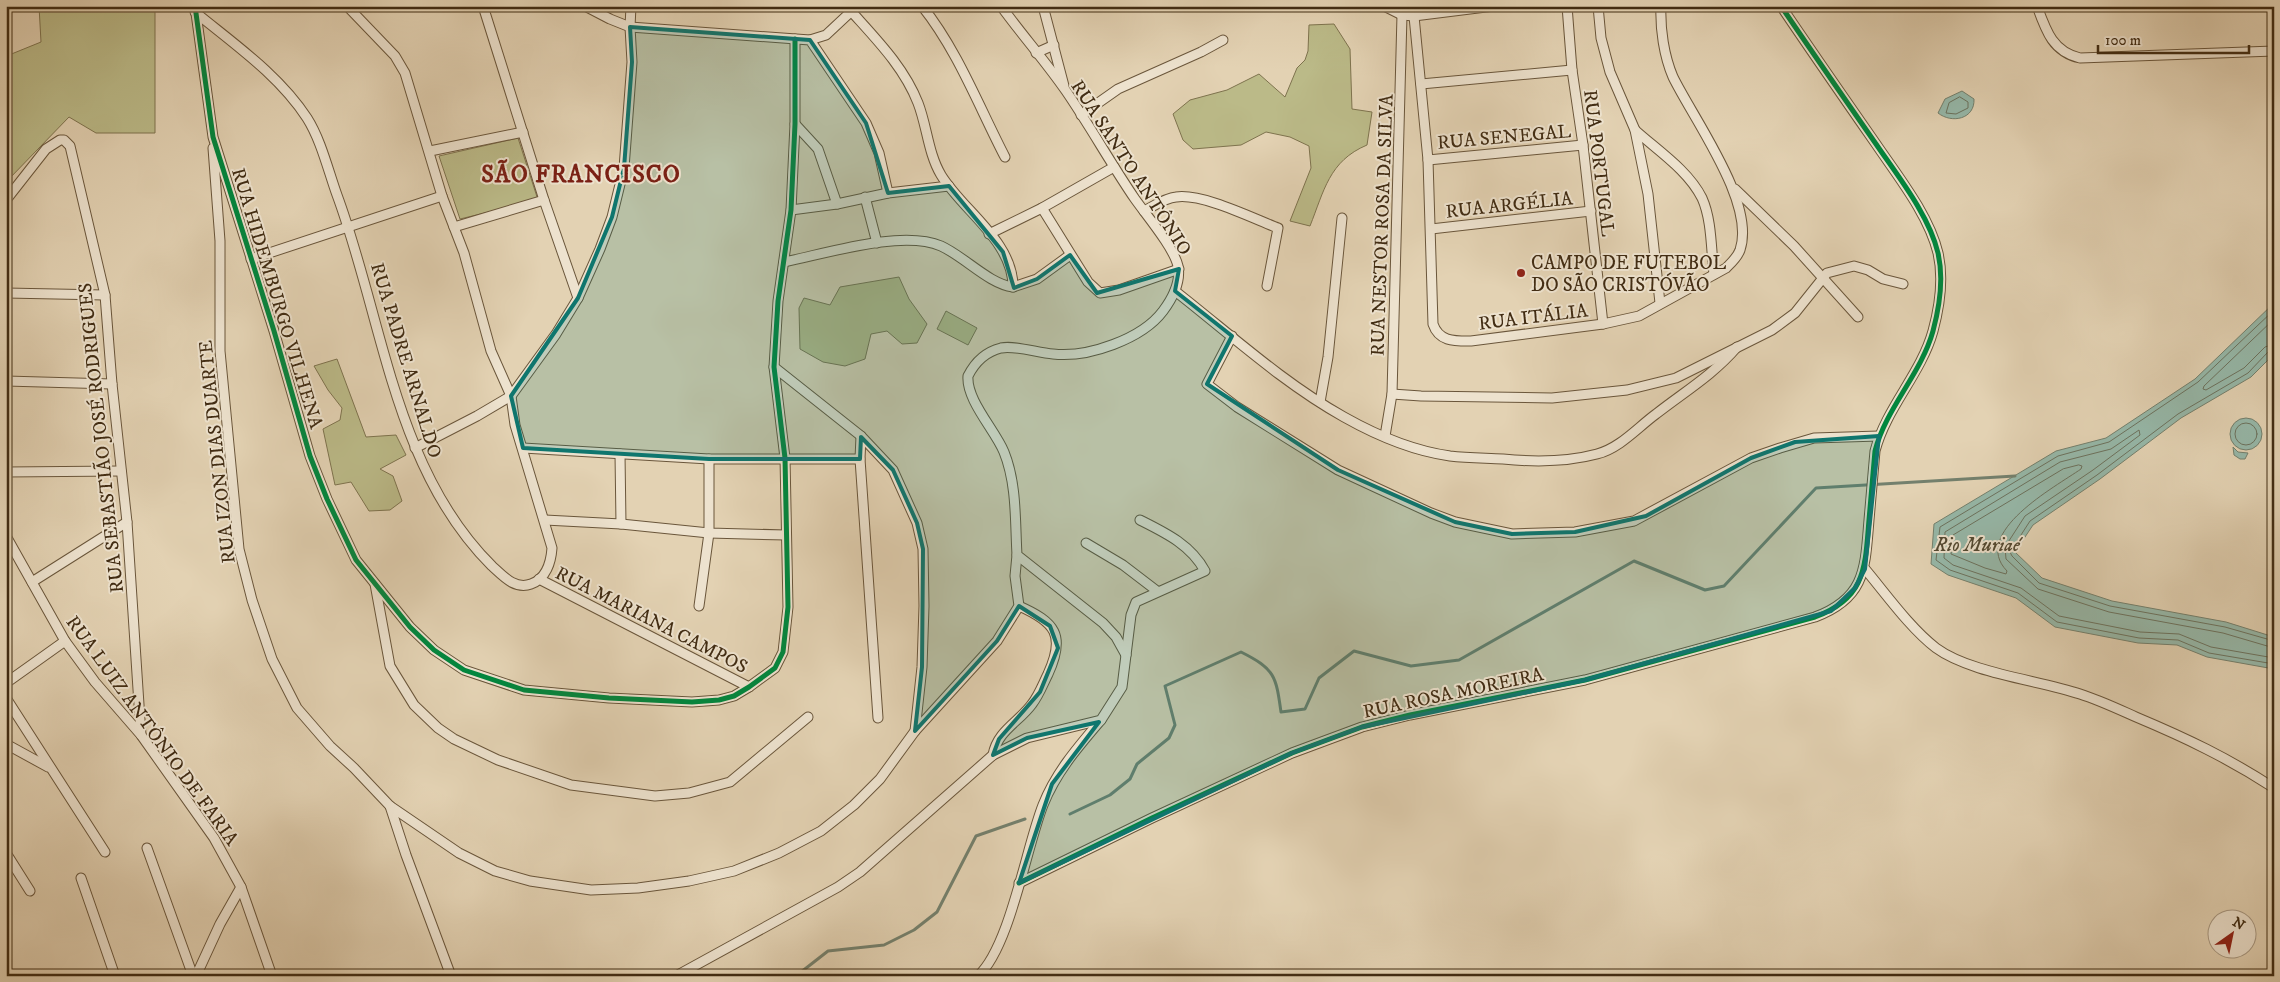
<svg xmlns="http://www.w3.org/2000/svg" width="2280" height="982" font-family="'IM FELL DW Pica',serif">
<rect width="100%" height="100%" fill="#e3d2b3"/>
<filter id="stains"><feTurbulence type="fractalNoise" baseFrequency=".004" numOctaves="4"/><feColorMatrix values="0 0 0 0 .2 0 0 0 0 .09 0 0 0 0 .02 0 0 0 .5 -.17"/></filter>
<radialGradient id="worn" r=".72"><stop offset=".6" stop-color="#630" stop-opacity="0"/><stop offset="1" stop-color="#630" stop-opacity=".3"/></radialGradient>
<g fill="#bbba88" stroke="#7e734e">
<polygon points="39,6 155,6 155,133 96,133 69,117 8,180 9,55 41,42"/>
<path d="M1334 24 1350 49 1352 109 1372 112 1367 145C1329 161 1324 191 1310 226L1290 221 1311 168 1309 146 1290 137 1266 132 1241 145 1193 149 1183 140 1173 114 1190 100 1227 90 1259 74 1285 97 1297 68 1305 60 1308 51 1309 25Z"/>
<polygon points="518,138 538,200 460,219 439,156"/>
<polygon points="899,277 909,299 927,324 917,343 902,344 887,331 871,334 865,359 845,366 823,362 800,349 799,308 804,298 830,305 840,287"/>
<polygon points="946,311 977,328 968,345 937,329"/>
<polygon points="337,359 366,437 396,435 406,455 380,469 393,476 402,501 390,510 369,511 351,482 335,485 323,429 340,420 342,408 328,390 314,366"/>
</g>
<g fill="#96b8a9" stroke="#74806d">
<path d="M1962 91 1974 99C1975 119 1952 124 1938 113L1945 99Z"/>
<polygon points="2274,303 2274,354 2251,377 2181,418 2100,479 2033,525 2015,552 2042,578 2112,601 2226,622 2274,637 2274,669 2207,657 2177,645 2138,643 2055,627 2016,598 1948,575 1931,564 1934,524 2056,451 2106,438 2195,379"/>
<circle cx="2246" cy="434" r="16"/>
<polygon points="2233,447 2238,452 2248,453 2245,459 2240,459 2234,455"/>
</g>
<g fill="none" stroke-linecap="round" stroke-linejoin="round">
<g stroke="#6c725e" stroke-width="1">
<polygon points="1960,97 1968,102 1968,108 1956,114 1946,113 1949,103"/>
<polyline points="2274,310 2198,382 2109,442 2058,456 1940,527 1936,560 1950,570 2018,593 2057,622 2139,638 2178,640 2209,653 2274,664"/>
<polyline points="2274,319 2204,386 2203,389 2206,390 2244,368 2265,347 2274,344"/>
<polyline points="2274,351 2268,352 2248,373 2178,414 2097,475 2030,521 2010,552 2012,556 2039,583 2110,606 2225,627 2274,641"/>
<circle cx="2246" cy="434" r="11"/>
<path d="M2079 465 2082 466 2081 469C2055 487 1970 533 2007 571L2006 574 1985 568 1951 554 1953 535 2063 469Z"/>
<polyline points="2274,648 2223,633 2109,612 2038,589 2006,559 2005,547 2025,516 2093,470 2140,435 2139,430 2111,449 2060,462 1945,532 1944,558 1953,565 2021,588 2059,616 2140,632 2179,634 2211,647 2274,658"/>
</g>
<g stroke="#74806d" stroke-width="3">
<path d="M1070 814 1110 795 1130 779 1137 764 1169 738 1175 725 1165 686 1241 652C1275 669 1276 676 1281 712L1305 709 1319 678 1354 651 1411 666 1459 660 1634 561 1705 590 1724 586 1816 488 2015 476"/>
<polyline points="796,976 828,951 884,945 914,930 937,912 976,836 1025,819"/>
</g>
<g stroke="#6a563b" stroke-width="11">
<g id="street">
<polyline points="195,6 213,137 274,331 310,456 327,499 356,560 410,627 434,650 464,670 524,690 609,698 692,702 719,700 734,696 749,687 775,668 783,652 788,607 785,458 774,367 778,301 791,210 795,124 795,39"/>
<polyline points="483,6 544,200 578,298"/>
<polyline points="585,6 610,19 630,27 810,40 866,123 879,153 888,193"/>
<path d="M922 6C958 51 979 107 1005 157"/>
<path d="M1001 6C1022 35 1046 62 1066 91 1090 126 1111 164 1135 199 1147 216 1174 248 1178 266 1181 282 1172 299 1163 311 1142 339 1088 358 1053 354 1038 353 1015 345 1001 348 985 352 975 362 968 376 966 400 995 430 1004 452 1017 484 1015 522 1017 555L1103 623 1116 637 1126 655"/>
<polyline points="1043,6 1064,86"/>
<polyline points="1384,6 1402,15 1414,16 1494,6"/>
<path d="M1413 6 1428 160 1433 324C1439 342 1455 341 1471 341L1603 324 1639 316 1726 268C1731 263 1737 258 1740 250 1756 203 1694 120 1673 77 1664 56 1660 29 1661 6"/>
<polyline points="1567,6 1572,70 1583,145 1603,324"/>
<polyline points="1598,6 1601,38 1610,72 1635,130 1648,194 1660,303"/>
<path d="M2037 6C2046 31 2053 52 2080 58L2274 51"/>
<polyline points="6,10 9,6"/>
<path d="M851 11C876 39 904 67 918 103 927 126 928 153 941 175 963 211 1013 241 1013 287"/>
<path d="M195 12C234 44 279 75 307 118 321 140 328 170 337 195 383 319 394 469 492 566 503 576 515 590 531 584 546 579 551 562 552 548L515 425 511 396 491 351 464 253 442 196 405 73 395 56 347 6"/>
<polyline points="810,40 826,35 857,6"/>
<polyline points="1036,53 1054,45"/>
<polyline points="1421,84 1572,70"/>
<polyline points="1081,115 1118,89 1201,52 1223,40"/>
<polyline points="795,124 818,149 837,204"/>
<path d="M1635 130C1657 150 1688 170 1702 198 1712 220 1711 250 1714 274"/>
<polyline points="213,148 220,241 220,351 239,549 252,600 272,659 297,708 330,746 354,768 390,806 459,853 495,871 530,881 591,890 638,888 689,881 734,871 779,853 821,831 854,805 880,779 915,731 997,641 1019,606 1015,576 1017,555"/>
<polyline points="430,151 523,132"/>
<polyline points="1428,160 1583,145"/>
<polyline points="1735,189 1794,246 1858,317"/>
<polyline points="865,197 877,243"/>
<polyline points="6,200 46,149 60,140 64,140 70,146 105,295 112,384 127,522 141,735"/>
<polyline points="1042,208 1088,282 1100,293 1119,290 1179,269"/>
<polyline points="791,210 837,204 888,193 949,186"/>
<path d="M1144 211C1154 206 1165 198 1176 197 1202 193 1252 218 1278 228L1267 286"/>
<polyline points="454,227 544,200"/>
<polyline points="1431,229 1591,211"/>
<polyline points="989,234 1042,208 1114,167"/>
<polyline points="251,259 442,196"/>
<path d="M784 262C825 254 902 229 941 246 965 257 989 284 1013 287L1037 279 1070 255"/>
<path d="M1175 291C1230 334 1283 383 1344 417 1376 435 1414 451 1450 456 1468 458 1485 458 1503 459 1533 462 1567 462 1597 454 1620 448 1637 428 1656 414 1684 392 1713 375 1737 347"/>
<polyline points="6,293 105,295"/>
<polyline points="1232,336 1207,384 1237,407 1338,470 1431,513 1455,522 1512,534 1575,532 1634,521 1751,458 1780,448 1814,438 1879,436"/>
<polyline points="774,367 861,436 893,470 917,523 923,549 924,606 922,667 915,731"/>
<polyline points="6,381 112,384"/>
<polyline points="1392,394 1421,396 1552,398 1627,390 1676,378 1772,330 1795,313 1827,273 1854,266 1868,270 1883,279 1903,284"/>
<polyline points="1320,402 1328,357 1342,218"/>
<polyline points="861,436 860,459 878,718"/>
<polyline points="1385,436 1392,394 1402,15"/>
<polyline points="415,448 477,416 511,396 556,334 578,298 600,249 612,217 624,168 632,62 630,27 631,6"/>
<polyline points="523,448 709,459 860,459"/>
<polyline points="620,454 621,524"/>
<polyline points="6,472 121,471"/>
<polyline points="545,520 621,524 709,533 786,535"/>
<polyline points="6,536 65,641 95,682 141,735 214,838 241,887 272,976"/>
<polyline points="1086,543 1123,565 1157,591"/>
<path d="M1865 569C1886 594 1910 628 1936 648 1970 673 2038 680 2080 694 2099 700 2118 709 2136 717 2186 738 2228 758 2274 788"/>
<polyline points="539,579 749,687"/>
<polyline points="32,582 127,522"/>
<polyline points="375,584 390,666 414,705 438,728 454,739 498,760 571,785 655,796 689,793 730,782 808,717"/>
<polyline points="699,606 709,533 709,459"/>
<polyline points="6,683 65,641"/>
<polyline points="6,698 105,852"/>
<polyline points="6,744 48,767"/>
<path d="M993 755C997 731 1019 722 1032 704 1039 695 1043 684 1048 674 1066 635 1055 622 1019 606"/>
<polyline points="390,806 406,855 451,976"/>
<polyline points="147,848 193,976"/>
<polyline points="6,853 30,891"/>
<polyline points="81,878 115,976"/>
<path d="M1019 883 1152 818 1292 753 1362 727 1410 715 1585 680 1815 617C1866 598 1865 568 1869 520 1871 497 1873 474 1875 451 1886 408 1921 374 1933 331 1940 305 1944 279 1938 253 1929 215 1897 175 1876 144 1844 98 1812 52 1781 6"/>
<polyline points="196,976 220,924 241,887"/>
<path d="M676 976 838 887 860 872 993 755 1027 738 1101 720 1122 687 1131 615 1136 602 1205 571C1191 545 1166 533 1140 520"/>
<path d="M978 976C1010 947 1026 848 1043 805 1056 772 1078 747 1101 720"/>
</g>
</g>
<use href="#street" stroke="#ede2ce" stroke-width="9"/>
<g stroke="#ede2ce" stroke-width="8">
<g id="cycleway">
<polyline points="195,6 213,137 274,331 310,456 327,499 356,560 410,627 434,650 464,670 524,690 609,698 692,702 719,700 734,696 749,687 775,668 783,652 788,607 785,458 774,367 778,301 791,210 795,124 795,39"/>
<path d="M1019 883 1152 818 1292 753 1362 727 1410 715 1585 680 1815 617C1866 598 1865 568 1869 520 1871 497 1873 474 1875 451 1886 408 1921 374 1933 331 1940 305 1944 279 1938 253 1929 215 1897 175 1876 144 1844 98 1812 52 1781 6"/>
</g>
</g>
<use href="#cycleway" stroke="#00873e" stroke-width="5"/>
</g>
<path fill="#0f766e" fill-opacity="0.2" stroke="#0f766e" stroke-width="4" stroke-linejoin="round" d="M630 27 810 40 866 123 888 193 949 186 1003 252 1014 288 1037 279 1070 255 1097 293 1179 269 1175 291 1232 336 1207 384 1338 470 1455 522 1512 534 1575 532 1646 516 1751 458 1795 442 1879 436 1865 569 1855 588 1831 611 1585 680 1362 727 1292 753 1019 883 1052 784 1099 722 1027 738 993 755 999 739 1040 692 1058 648 1050 626 1019 606 997 641 915 731 922 667 923 549 917 523 893 470 861 437 860 459H709L523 448 511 396 578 298 612 217 624 168 632 62Z"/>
<circle fill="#8f2418" stroke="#ede2ce" stroke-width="2" cx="1521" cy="273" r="5"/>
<g text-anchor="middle" stroke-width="4" stroke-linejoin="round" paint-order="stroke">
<g font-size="19" fill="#412c13" stroke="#ede2ce">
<text transform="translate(1504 136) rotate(-5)" y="7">RUA SENEGAL</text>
<text transform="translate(1600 163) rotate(83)" y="7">RUA PORTUGAL</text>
<text transform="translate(1132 167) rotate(57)" y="7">RUA SANTO ANTÔNIO</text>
<text transform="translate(1509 204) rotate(-6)" y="7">RUA ARGÉLIA</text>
<text transform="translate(1381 225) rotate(-88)" y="7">RUA NESTOR ROSA DA SILVA</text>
<text transform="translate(278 298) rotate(73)" y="7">RUA HIDEMBURGO VILHENA</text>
<text transform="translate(1533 316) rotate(-7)" y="7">RUA ITÁLIA</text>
<text transform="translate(407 360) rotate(73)" y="7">RUA PADRE ARNALDO</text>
<text transform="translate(100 438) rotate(-96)" y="7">RUA SEBASTIÃO JOSÉ RODRIGUES</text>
<text transform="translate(216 452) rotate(-96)" y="7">RUA IZON DIAS DUARTE</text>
<text transform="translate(652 619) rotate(27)" y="7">RUA MARIANA CAMPOS</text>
<text transform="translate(1453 692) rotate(-12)" y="7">RUA ROSA MOREIRA</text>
<text transform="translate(153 730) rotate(54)" y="7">RUA LUIZ ANTÔNIO DE FARIA</text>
</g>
<g font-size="19" fill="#412c13" stroke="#ede2ce" text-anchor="start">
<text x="1531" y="269">CAMPO DE FUTEBOL<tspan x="1531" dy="22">DO SÃO CRISTÓVÃO</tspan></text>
</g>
<g font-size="20" font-style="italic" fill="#524831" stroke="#ede2ce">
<text x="1977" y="551">Rio Muriaé</text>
</g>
<g font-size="24" font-weight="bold" letter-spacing="1" fill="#7a1f14" stroke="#ede2ce">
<text x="581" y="182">SÃO FRANCISCO</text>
</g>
</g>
<rect width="2280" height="982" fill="none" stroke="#e3d2b3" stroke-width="25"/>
<rect x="8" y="8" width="2265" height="967" fill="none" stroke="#412c13" stroke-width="2.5"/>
<rect x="12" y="12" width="2255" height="957" fill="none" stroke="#412c13"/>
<g transform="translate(2232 934) rotate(33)"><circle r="24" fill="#ede2ce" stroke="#a89983"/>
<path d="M0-4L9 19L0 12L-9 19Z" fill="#8f2418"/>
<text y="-8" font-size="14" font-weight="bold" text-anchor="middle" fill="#412c13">N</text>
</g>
<path d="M2098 45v8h151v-8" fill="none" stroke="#412c13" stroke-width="2.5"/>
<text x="2105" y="45" font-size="15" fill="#412c13" stroke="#ede2ce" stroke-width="4" paint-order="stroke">100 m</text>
<rect width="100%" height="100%" filter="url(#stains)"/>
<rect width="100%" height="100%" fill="url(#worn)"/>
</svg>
